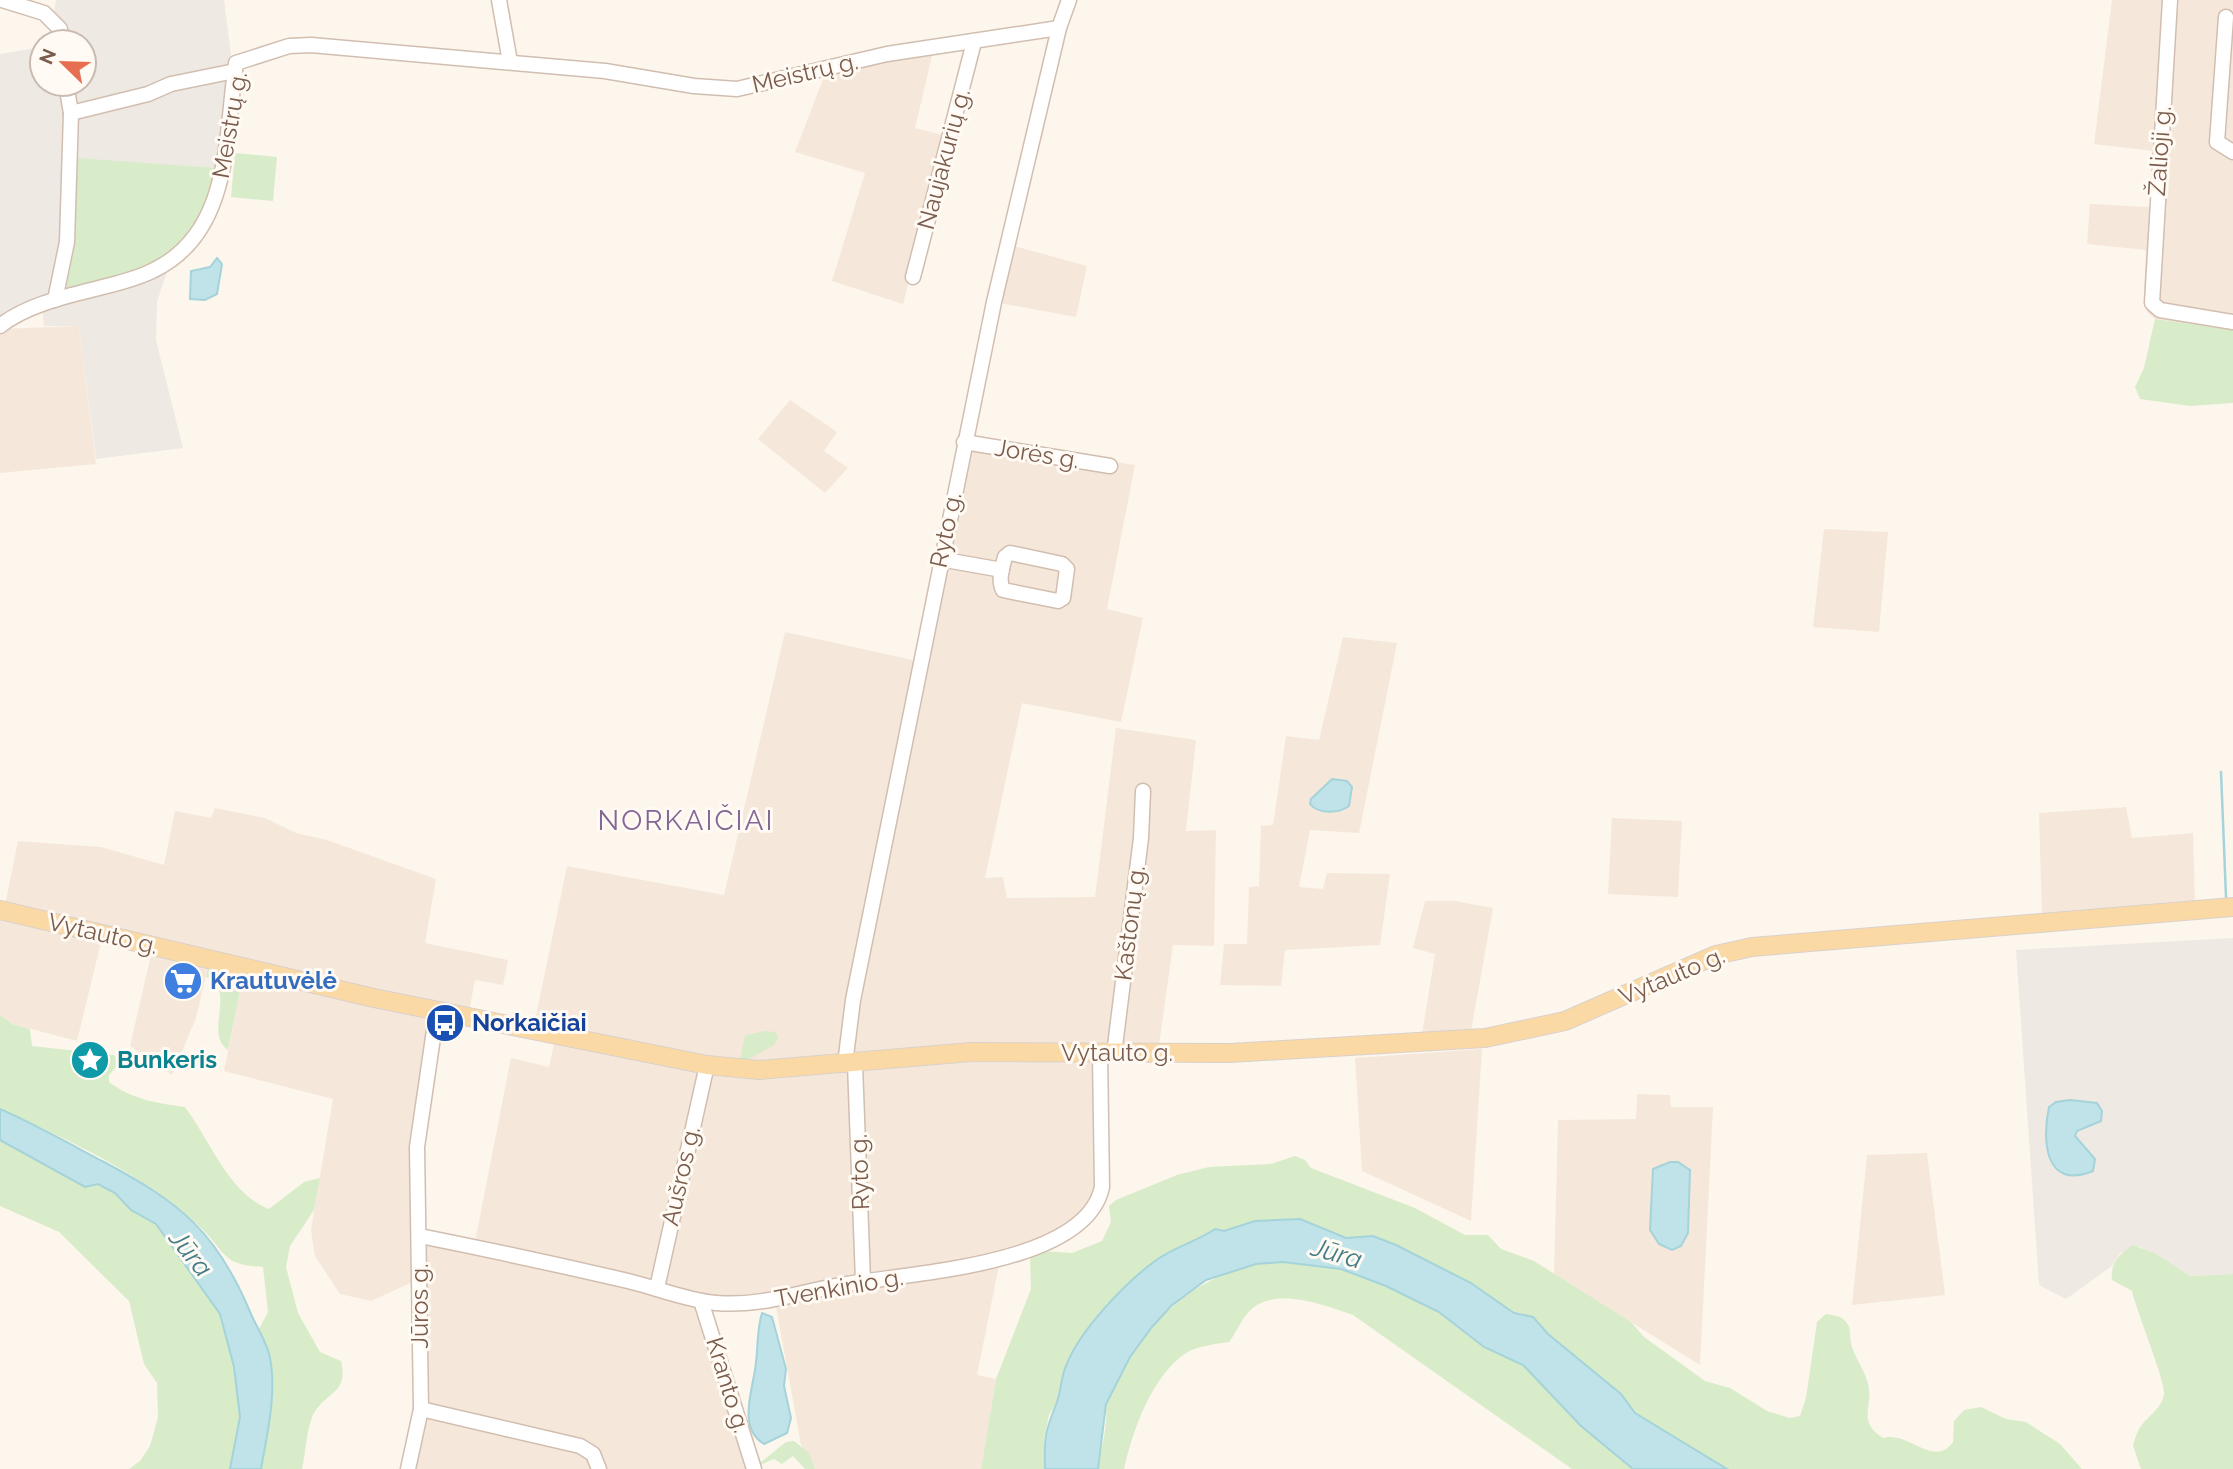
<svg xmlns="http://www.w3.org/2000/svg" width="2233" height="1469" font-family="Raleway,sans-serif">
<rect width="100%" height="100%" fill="#fdf6ec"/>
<g fill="#f5e8da">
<polygon points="2112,0 2233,0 2233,330 2155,319 2147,312 2144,292 2146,250 2087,244 2090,204 2150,207 2153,151 2094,144"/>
<polygon points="933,52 915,128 946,136 903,304 832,281 865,173 795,152 825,74"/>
<polygon points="1007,244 1087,266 1076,317 994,302"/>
<polygon points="79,326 96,464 0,473 0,329"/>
<polygon points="790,400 837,432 824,451 848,468 825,493 758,439"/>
<polygon points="971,440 1135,465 1107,609 1143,618 1121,722 1022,703 985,878 1003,877 1007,898 1095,897 1116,728 1196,740 1186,831 1216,830 1214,946 1173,945 1157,1059 1113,1060 1106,1063 1098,1211 999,1265 977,1375 996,1379 981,1469 815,1469 801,1445 775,1301 702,1301 754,1469 408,1469 416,1439 419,1279 371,1301 340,1294 315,1256 311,1230 333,1099 224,1071 244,971 209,962 196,1018 172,1075 130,1046 153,946 103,934 77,1041 12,1024 0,1015 0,910 4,910 18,841 101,847 164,865 175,811 211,818 215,808 265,818 296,833 327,840 436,879 425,943 508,960 503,985 475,980 468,1017 438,1011 417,1147 420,1236 474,1247 511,1058 549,1067 556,1035 533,1030 567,866 724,895 785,632 922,662"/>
<polygon points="1824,529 1888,532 1879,632 1813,627"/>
<polygon points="1343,637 1397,643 1359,833 1310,830 1299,887 1323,889 1327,873 1390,874 1380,945 1285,950 1281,986 1220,985 1224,944 1247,944 1249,887 1259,886 1261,826 1273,825 1286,736 1319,740"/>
<polygon points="2126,807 2132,838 2193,833 2195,903 2042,916 2039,813"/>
<polygon points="1612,818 1682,821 1678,897 1608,894"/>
<polygon points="1425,901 1455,901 1493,908 1471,1031 1422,1034 1435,954 1413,948"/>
<polygon points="1482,1049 1471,1221 1362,1171 1355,1058"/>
<polygon points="1637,1094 1670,1095 1671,1107 1713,1107 1700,1365 1554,1274 1558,1120 1636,1119"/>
<polygon points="1927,1153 1945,1295 1852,1305 1867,1155"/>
</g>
<g fill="#efe9e4">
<polygon points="56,0 224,0 232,63 223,169 65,158 61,255 55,299 171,261 157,301 156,340 183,448 96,459 79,326 44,326 42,306 0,327 0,54 42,47 42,84 84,84 84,42 49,42"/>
<polygon points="2233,938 2233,1274 2190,1276 2140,1247 2120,1253 2112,1266 2066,1299 2039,1285 2016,950"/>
</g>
<g fill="#d8ecc9">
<polygon points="235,153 277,157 273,201 231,197"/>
<path d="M77 158 216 168C196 262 148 266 66 289L75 244Z"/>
<polygon points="2155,319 2233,330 2233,403 2190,406 2140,399 2135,387 2144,368"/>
<path d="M209 962 244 971 228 1050C203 1033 238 990 206 977Z"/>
<path d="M0 1015 12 1024 30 1029 32 1046 114 1055 120 1063 109 1075V1082C133 1100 157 1103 185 1107 210 1140 229 1194 269 1209L304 1182 320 1178 314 1210 290 1246 286 1267 298 1313 320 1352 341 1361C349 1394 326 1391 313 1415 306 1430 306 1453 302 1469H261L271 1399 270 1357 258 1331 268 1312 263 1267C220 1265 227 1252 199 1226 145 1175 69 1140 0 1109Z"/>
<polygon points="765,1031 775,1032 778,1037 774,1045 739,1065 745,1035"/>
<polygon points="0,1140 84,1187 98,1184 115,1193 137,1214 156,1224 220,1314 234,1367 240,1417 230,1469 129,1469 140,1461 150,1446 158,1417 157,1383 144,1364 129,1301 59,1232 0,1206"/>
<path d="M1295 1156 1305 1160 1311 1168 1415 1208 1465 1235H1488L1501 1249 1534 1261 1631 1322 1644 1337 1705 1381 1730 1388 1767 1411 1790 1418 1800 1416 1806 1398 1817 1322 1826 1314C1833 1315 1842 1316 1846 1322 1852 1329 1849 1335 1851 1343 1854 1357 1865 1370 1868 1384 1874 1406 1856 1421 1883 1438 1908 1430 1934 1469 1953 1442L1954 1421 1964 1410 1981 1407 2006 1419 2026 1422 2060 1444 2082 1469H1727L1635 1413 1621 1394 1548 1334 1533 1317 1514 1313 1471 1283 1404 1249 1373 1236 1346 1238 1300 1219 1255 1221 1223 1231 1215 1229 1182 1249 1173 1250 1117 1295 1072 1352 1057 1402 1049 1415 1044 1438 1045 1469H981L996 1379 1031 1289 1030 1258 1043 1251 1072 1253 1102 1241 1111 1222 1109 1206 1116 1200 1177 1175 1209 1167 1271 1164Z"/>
<path d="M2133 1245 2156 1254 2190 1276 2233 1274V1469H2141L2133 1446C2135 1439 2137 1431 2141 1426 2149 1415 2161 1409 2164 1395 2167 1385 2136 1310 2132 1291L2112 1280C2110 1263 2119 1254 2133 1245Z"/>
<path d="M1283 1262 1341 1269 1386 1286 1439 1312 1484 1347 1523 1365 1581 1426 1633 1469H1572L1353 1315C1324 1305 1271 1284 1247 1314 1240 1322 1236 1333 1229 1342 1216 1344 1197 1346 1186 1353 1151 1377 1133 1430 1124 1469H1098C1100 1453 1105 1437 1106 1421 1107 1414 1105 1407 1108 1400 1135 1326 1202 1264 1283 1262Z"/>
<polygon points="794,1441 809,1453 815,1469 805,1469 793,1456 782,1464 774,1459 758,1466 753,1444 761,1462 786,1442"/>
</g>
<g fill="#bfe3e8" stroke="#a5d3da" stroke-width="2">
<polygon points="217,258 222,264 217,294 205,300 190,299 191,271 210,267"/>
<path d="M1332 779 1347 781 1352 787 1349 806C1338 814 1318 814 1310 804L1311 799Z"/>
<path d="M2070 1100 2097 1103 2102 1111 2101 1121 2077 1131 2075 1136 2095 1159 2093 1171C2044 1191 2042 1139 2049 1107L2056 1102Z"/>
<path d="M0 1109C36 1125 70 1144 104 1162 181 1203 217 1232 251 1314 257 1328 268 1344 270 1358 277 1393 267 1435 261 1469H230L240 1417 234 1367 220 1314 156 1224 131 1210 115 1193 98 1184 85 1187 0 1140Z"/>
<polygon points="1670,1162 1678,1162 1690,1170 1688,1233 1681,1246 1672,1250 1659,1244 1650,1230 1653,1169"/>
<path d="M1300 1219 1346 1238 1373 1236 1396 1245 1471 1283 1514 1313 1533 1317 1548 1334 1621 1394 1635 1413 1727 1469H1633L1581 1426 1523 1365 1484 1347 1439 1312 1386 1286 1341 1269 1283 1262 1256 1264 1206 1280 1171 1306 1152 1327 1130 1357 1106 1404 1098 1469H1045C1044 1436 1045 1432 1057 1402 1061 1391 1061 1377 1066 1366 1079 1331 1125 1283 1155 1261 1174 1247 1196 1242 1215 1229L1224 1231 1255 1221Z"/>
<path d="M762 1313 772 1317 786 1369 784 1386 791 1418 787 1433 764 1444C736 1427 754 1388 756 1362 758 1346 757 1329 762 1313Z"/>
</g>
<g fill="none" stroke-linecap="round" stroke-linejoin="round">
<polyline stroke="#a5d3da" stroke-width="2.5" points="2221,772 2226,897"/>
<g stroke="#d1beb0" stroke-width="17">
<g id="minor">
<polyline points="2,0 44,13 60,29 61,42"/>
<polyline points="499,0 510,62"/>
<polyline points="2170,0 2152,303 2160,310 2233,322"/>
<polyline points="2226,17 2217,142 2233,152"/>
<polyline points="71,113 148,94 171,84 235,71"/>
<polyline points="913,277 974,42"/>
<polyline points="55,300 67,242 71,113 66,84"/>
<path d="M0 326C26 305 67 296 99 288 118 283 137 279 154 270 232 232 225 136 236 63L289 46 311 45 605 71 694 86 737 89 887 54 1059 28"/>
<polyline points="964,442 1110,466"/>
<path d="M1010 553 1062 564 1067 569 1063 598 1058 601 1003 590C998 580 1002 568 1005 557Z"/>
<polyline points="940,559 1002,570"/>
<polyline points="1114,1054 1141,838 1143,791"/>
<polyline points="845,1064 853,1000 994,302 1059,28 1069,0"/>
<polyline points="855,1064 863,1281"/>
<path d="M420 1236C490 1250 559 1265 628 1281 657 1288 686 1300 716 1303 762 1307 802 1291 847 1284 910 1273 1086 1265 1102 1187L1100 1054"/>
<polyline points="657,1288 707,1065"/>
<polyline points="701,1301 754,1469"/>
<polyline points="421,1409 580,1446 593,1454 599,1469"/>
<polyline points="408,1469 421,1409 417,1147 437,1010"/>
</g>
</g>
<g stroke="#dad1cd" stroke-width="20">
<polyline id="major" points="0,910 374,998 707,1065 759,1070 971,1052 1230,1053 1485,1038 1565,1021 1716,955 1752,947 2233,907"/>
</g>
<use href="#minor" stroke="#fff" stroke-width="14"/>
<use href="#major" stroke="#fbd9a5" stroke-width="18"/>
</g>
<defs>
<g id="supermarket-disc" transform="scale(2.0125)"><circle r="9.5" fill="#3f7fe0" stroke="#fffaf3"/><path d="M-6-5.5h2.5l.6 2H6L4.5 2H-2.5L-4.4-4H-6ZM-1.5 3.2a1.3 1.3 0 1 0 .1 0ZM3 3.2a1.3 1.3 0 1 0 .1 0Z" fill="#fff"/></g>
<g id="bus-disc" transform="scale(2.0125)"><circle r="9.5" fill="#1a4fb4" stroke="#fffaf3"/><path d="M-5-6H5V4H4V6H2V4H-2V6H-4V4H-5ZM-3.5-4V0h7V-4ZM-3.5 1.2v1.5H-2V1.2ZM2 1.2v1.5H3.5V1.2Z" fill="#fff"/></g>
<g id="sight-disc" transform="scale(2.0125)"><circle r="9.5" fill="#0f9aa8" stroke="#fffaf3"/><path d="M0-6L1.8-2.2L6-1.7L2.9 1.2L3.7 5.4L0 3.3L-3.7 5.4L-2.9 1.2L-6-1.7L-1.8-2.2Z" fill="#fff"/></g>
</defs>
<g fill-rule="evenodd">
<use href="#supermarket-disc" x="183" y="981"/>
<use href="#bus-disc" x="445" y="1023"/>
<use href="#sight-disc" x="90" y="1060"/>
</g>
<g text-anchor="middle" stroke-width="6" stroke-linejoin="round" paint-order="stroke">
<g font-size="24" fill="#7a5c4d" stroke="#fffaf3">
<text transform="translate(805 73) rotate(-13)" y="8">Meistrų g.</text>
<text transform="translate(230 125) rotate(-80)" y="8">Meistrų g.</text>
<text transform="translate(2160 151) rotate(-86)" y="8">Žalioji g.</text>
<text transform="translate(944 159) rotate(-75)" y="8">Naujakurių g.</text>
<text transform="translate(1037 454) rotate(9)" y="8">Jorės g.</text>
<text transform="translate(946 530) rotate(-78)" y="8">Ryto g.</text>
<text transform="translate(1130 923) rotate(-83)" y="8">Kaštonų g.</text>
<text transform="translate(103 934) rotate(13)" y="8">Vytauto g.</text>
<text transform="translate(1672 976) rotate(-23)" y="8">Vytauto g.</text>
<text x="1117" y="1061">Vytauto g.</text>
<text transform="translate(860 1172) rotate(-92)" y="8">Ryto g.</text>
<text transform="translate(681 1176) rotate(-77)" y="8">Aušros g.</text>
<text transform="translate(839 1288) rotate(-10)" y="8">Tvenkinio g.</text>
<text transform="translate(420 1306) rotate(-90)" y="8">Jūros g.</text>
<text transform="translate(728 1385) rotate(73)" y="8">Kranto g.</text>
</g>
<g font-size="24" font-weight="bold" fill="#366cbe" stroke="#fffaf3" text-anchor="start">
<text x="210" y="989">Krautuvėlė</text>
</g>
<g font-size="24" font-weight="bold" fill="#164399" stroke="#fffaf3" text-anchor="start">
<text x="472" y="1031">Norkaičiai</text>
</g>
<g font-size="24" font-weight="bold" fill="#0d838f" stroke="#fffaf3" text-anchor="start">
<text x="117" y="1068">Bunkeris</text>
</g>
<g font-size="26" font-style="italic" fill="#437c86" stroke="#fffaf3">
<text transform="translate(191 1253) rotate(51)" y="9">Jūra</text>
<text transform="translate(1337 1253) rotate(16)" y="9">Jūra</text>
</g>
<g font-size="28" letter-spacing="2" fill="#846695" stroke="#fffaf3">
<text x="686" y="830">NORKAIČIAI</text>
</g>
</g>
<g transform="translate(63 63) rotate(293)"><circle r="33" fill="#fffaf3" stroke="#cabbb1" stroke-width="2"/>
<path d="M0-5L12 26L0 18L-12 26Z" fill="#e76f51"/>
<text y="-10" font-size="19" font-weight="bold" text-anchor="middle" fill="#7a5c4d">N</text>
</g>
</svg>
